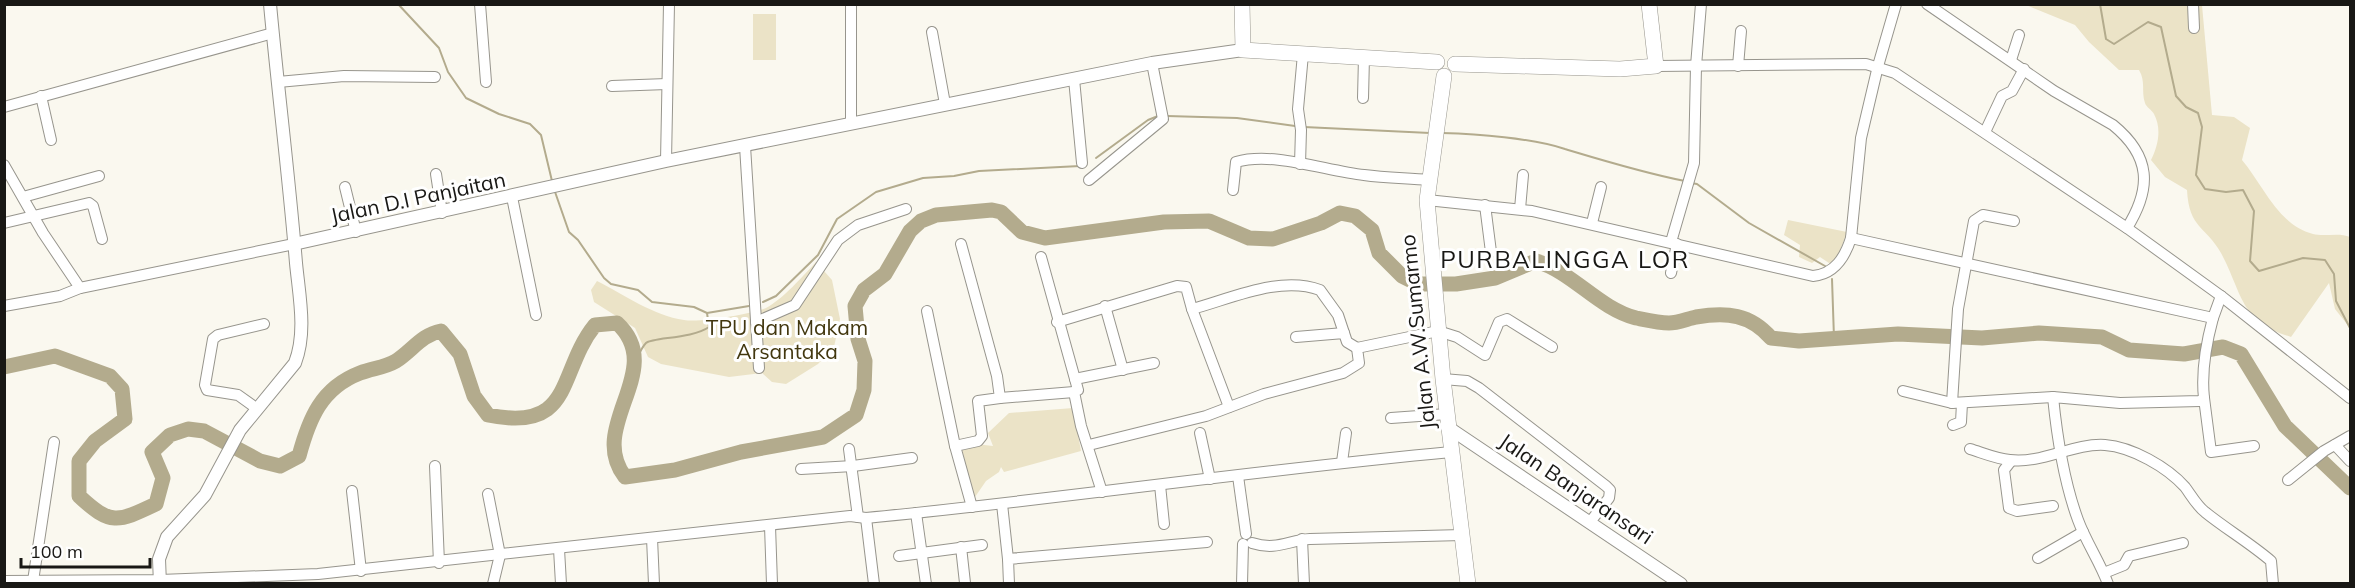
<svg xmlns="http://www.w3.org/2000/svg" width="2355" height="588" font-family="Mulish,sans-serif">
<rect width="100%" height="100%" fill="#faf8ef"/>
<g fill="#ebe3c7">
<path d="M2026 5H2202L2212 115 2234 117 2250 128 2242 160C2263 185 2279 226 2313 234 2325 237 2339 232 2350 237V328L2335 309 2329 283 2291 337C2239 321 2243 294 2221 253 2206 226 2189 229 2187 190L2165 177 2151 160C2158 146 2162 129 2154 114 2152 110 2146 107 2145 103 2141 91 2146 82 2139 70H2119L2089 42 2075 25Z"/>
<rect x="753" y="14" width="23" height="46"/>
<polygon points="1788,220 1847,232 1836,261 1829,263 1820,257 1812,263 1799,257 1800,245 1784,235"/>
<path d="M816 262 832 280 840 319 834 347 818 364 786 384 772 382 762 373 729 377 661 364 648 357 635 328 594 302 591 290 597 281C623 294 654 316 684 320 700 323 751 314 766 308 783 299 803 276 816 262Z"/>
<polygon points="1073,408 1081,451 1004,472 1001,467 999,472 986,481 975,497 972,496 962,448 976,444 993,446 988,433 1009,413"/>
</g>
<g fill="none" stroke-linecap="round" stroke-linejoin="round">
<g stroke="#b3ab8d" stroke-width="2">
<polyline points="398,4 439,48 448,72 466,98 499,114 530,124 541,135 552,181"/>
<polyline points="2100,4 2106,39 2114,44 2148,22 2161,27 2176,96 2186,107 2198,113 2202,127 2196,175 2205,189 2226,192 2243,190 2254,211 2250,261 2259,271 2303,258 2325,260 2334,274 2336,301 2350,328"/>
<polyline points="1167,116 1237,118 1295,126"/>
<polyline points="1304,127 1430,133"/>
<path d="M1442 133C1477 134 1532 138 1565 149 1605 161 1644 173 1685 181"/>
<polyline points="1096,158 1148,120 1158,116"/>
<polyline points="1691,183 1697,184 1749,223 1825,266"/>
<polyline points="554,189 569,232 578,240 604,278 611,284 638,290 652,302 694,307 707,313 749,306"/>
<polyline points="1832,279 1834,338"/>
<polyline points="763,302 776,296 818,255 837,219 876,192 923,178 954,176 979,171 1080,166"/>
<path d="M637 359C639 354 642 347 646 343 653 337 692 339 709 327L707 313"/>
</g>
<path stroke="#b3ab8d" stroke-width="15" d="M4 367 55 356 110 376 122 389 125 419 95 441 79 461V496C111 526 118 522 156 504L163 478 152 452 170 435 188 429 204 431 260 461 280 466 299 456C309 419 321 388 360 373 373 368 384 368 396 361 413 350 421 335 441 331L460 354 474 396 488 415C575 433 557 372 595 325L617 323C668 370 586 426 625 477L675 470 741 452 823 437 856 415 864 390 865 361 858 339 855 306 864 290 885 274 910 231 921 221 936 215 992 210 1001 212 1022 232 1045 238 1164 222 1209 221 1249 238 1273 239 1321 223 1340 213 1355 216 1372 230 1379 253 1402 276 1418 284H1456L1495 278 1536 261C1573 272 1598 308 1636 318 1646 320 1659 323 1669 323 1677 323 1687 319 1696 317 1727 312 1750 314 1771 338L1799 341 1898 334 1982 338 2039 333 2102 337 2129 350 2184 354 2223 347 2241 354 2285 426 2350 488"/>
<g stroke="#97958d" stroke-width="12">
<g id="minor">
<polyline points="480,4 486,82"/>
<path d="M1927 4 2054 91 2113 125C2151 156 2152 188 2127 228"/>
<polyline points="2193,4 2194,28"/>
<polyline points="932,32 945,104"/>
<polyline points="2011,60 2019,35"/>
<polyline points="1656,66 1866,64 1895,73 2127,228 2221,296 2350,398"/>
<polyline points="1738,66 1741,31"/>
<polyline points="1074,79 1082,163"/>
<polyline points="278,82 344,76 435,77"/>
<polyline points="612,86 667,84"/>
<polyline points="41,96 51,140"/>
<polyline points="1363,98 1364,57"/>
<polyline points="4,107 273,33"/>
<polyline points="851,124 851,4"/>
<polyline points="1985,132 2002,96 2012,91 2024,69"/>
<polyline points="745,146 759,368"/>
<polyline points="666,161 669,4"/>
<polyline points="1300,164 1301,130 1298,109 1303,54"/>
<polyline points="4,165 43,233 80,288 294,244"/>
<polyline points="436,174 442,213"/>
<polyline points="1089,180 1163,119 1152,63"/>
<polyline points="345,187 356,232"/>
<path d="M1233 190 1236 162C1273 151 1326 171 1364 175 1386 178 1407 178 1429 180"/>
<polyline points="23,197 99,176"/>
<polyline points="512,197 536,315"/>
<path d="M1427 200 1532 211 1813 276C1835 274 1845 257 1851 238L2213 318C2206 344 2201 371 2204 398L2200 401 2120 403 2053 397C2057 437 2064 482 2078 520 2086 542 2100 562 2108 584"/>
<polyline points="1485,205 1491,252"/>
<polyline points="1520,209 1523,175"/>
<polyline points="4,223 89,203 93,206 102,239"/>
<polyline points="1592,223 1601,187"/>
<polyline points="1851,238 1861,138 1878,66 1896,4"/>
<polyline points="1671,242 1694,163 1696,66 1701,4"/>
<polyline points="961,244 997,376 1000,398 978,401 982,436 978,441 955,446 972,507"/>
<polyline points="1041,257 1075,379 1078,390 1074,392 1081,426 1102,492"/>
<polyline points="1671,273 1677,244"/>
<polyline points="4,306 60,296 80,288"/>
<polyline points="1105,306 1123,370"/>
<polyline points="1192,309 1229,407"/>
<polyline points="927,311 955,446"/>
<polyline points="2213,318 2221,296"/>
<polyline points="756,322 795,305 838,240 858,225 906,209"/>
<path d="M1057 322 1177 286 1186 287 1192 309C1230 299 1280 275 1320 290L1338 315 1344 333"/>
<polyline points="1296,337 1344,333 1347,342 1357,348"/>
<polyline points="1075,379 1154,363"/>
<polyline points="1443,379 1467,381 1479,388 1606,486 1610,490 1609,498 1590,522"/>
<polyline points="1903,391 1952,403 2053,397"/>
<polyline points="1000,398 1074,392"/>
<polyline points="2204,398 2211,452 2254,446"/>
<polyline points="1952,403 1958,309 1974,221 1983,215 2014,221"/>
<polyline points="256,408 238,395 207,390 205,385 213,339 218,335 264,324"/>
<polyline points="1391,418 1447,414"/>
<polyline points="1953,425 1961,422 1962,403"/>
<polyline points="1200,433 1210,479"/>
<polyline points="1089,445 1206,416 1264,394 1343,373 1359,363 1357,348 1438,331 1457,337 1485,355 1499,322 1507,319 1552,347"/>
<polyline points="2335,445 2350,461"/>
<polyline points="849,449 858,517"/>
<path d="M1970 449C1983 453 1997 459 2010 460 2042 464 2073 443 2105 445 2132 447 2167 467 2185 487 2191 495 2197 506 2205 512 2226 529 2250 543 2271 561L2273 584"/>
<polyline points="2011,461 2004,470 2009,508 2017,511 2053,506"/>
<polyline points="1342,462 1346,433"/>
<polyline points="435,466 439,563"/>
<polyline points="801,469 853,466 912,458"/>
<polyline points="1238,476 1246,534"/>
<polyline points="2288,480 2324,451 2350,436"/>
<polyline points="1160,485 1164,524"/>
<polyline points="352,491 361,571"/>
<polyline points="488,494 500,555 493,584"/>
<polyline points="1002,504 1008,559"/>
<polyline points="916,513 926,584"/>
<polyline points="866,518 874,584"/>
<polyline points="770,526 772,584"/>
<polyline points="652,538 654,584"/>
<polyline points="1302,539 1304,584"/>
<path d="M1252 543C1277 551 1289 540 1310 539L1462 535"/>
<polyline points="961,547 965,583"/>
<polyline points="559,549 561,584"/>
<polyline points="899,556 982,545"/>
<polyline points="2038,558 2083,532"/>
<polyline points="2104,573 2124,565 2129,556 2183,543"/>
<path d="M4 581 160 580 318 574 850 516 866 518C1061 499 1256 470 1451 452"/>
<polyline points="33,581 54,442"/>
<polyline points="1009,584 1008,559 1207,542"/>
<polyline points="1242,584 1243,544"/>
</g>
</g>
<g stroke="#97958d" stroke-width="14">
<g id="tertiary">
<polyline points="294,244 666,161 1152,63 1243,50"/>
<polyline points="1449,428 1681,584"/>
<path d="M160 584 159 559 167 537 205 495 240 430 295 363C307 332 299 295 296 263 289 177 278 91 270 4"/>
</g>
</g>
<g stroke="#97958d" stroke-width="16">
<g id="primary">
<polyline points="1242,4 1243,50 1437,62"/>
<polyline points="1455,64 1620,69 1656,66 1649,4"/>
<polyline points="1444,76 1427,200 1443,379 1468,584"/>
</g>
</g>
<use href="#minor" stroke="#fff" stroke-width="10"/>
<use href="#tertiary" stroke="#fff" stroke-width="12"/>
<use href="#primary" stroke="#fff" stroke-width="15"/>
</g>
<g text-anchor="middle" stroke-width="6" stroke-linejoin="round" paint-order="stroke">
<g font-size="21" fill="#191815" stroke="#fff">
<text transform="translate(418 198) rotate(-12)" y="7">Jalan D.I Panjaitan</text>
<text transform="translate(1418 332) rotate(-96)" y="7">Jalan A.W.Sumarmo</text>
<text transform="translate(1576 489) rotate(34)" y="7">Jalan Banjaransari</text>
</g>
<g font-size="21" fill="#42370f" stroke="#fff">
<text x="787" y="335">TPU dan Makam<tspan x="787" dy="24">Arsantaka</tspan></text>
</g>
<g font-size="24" letter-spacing="1.5" fill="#191815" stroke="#fff">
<text x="1565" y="268">PURBALINGGA LOR</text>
</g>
</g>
<rect width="2355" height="588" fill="none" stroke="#191815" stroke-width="12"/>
<path d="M21 558v9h129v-9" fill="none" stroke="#191815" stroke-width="3"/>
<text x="30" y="558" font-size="18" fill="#191815" stroke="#ffffff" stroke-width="4.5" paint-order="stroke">100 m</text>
</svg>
